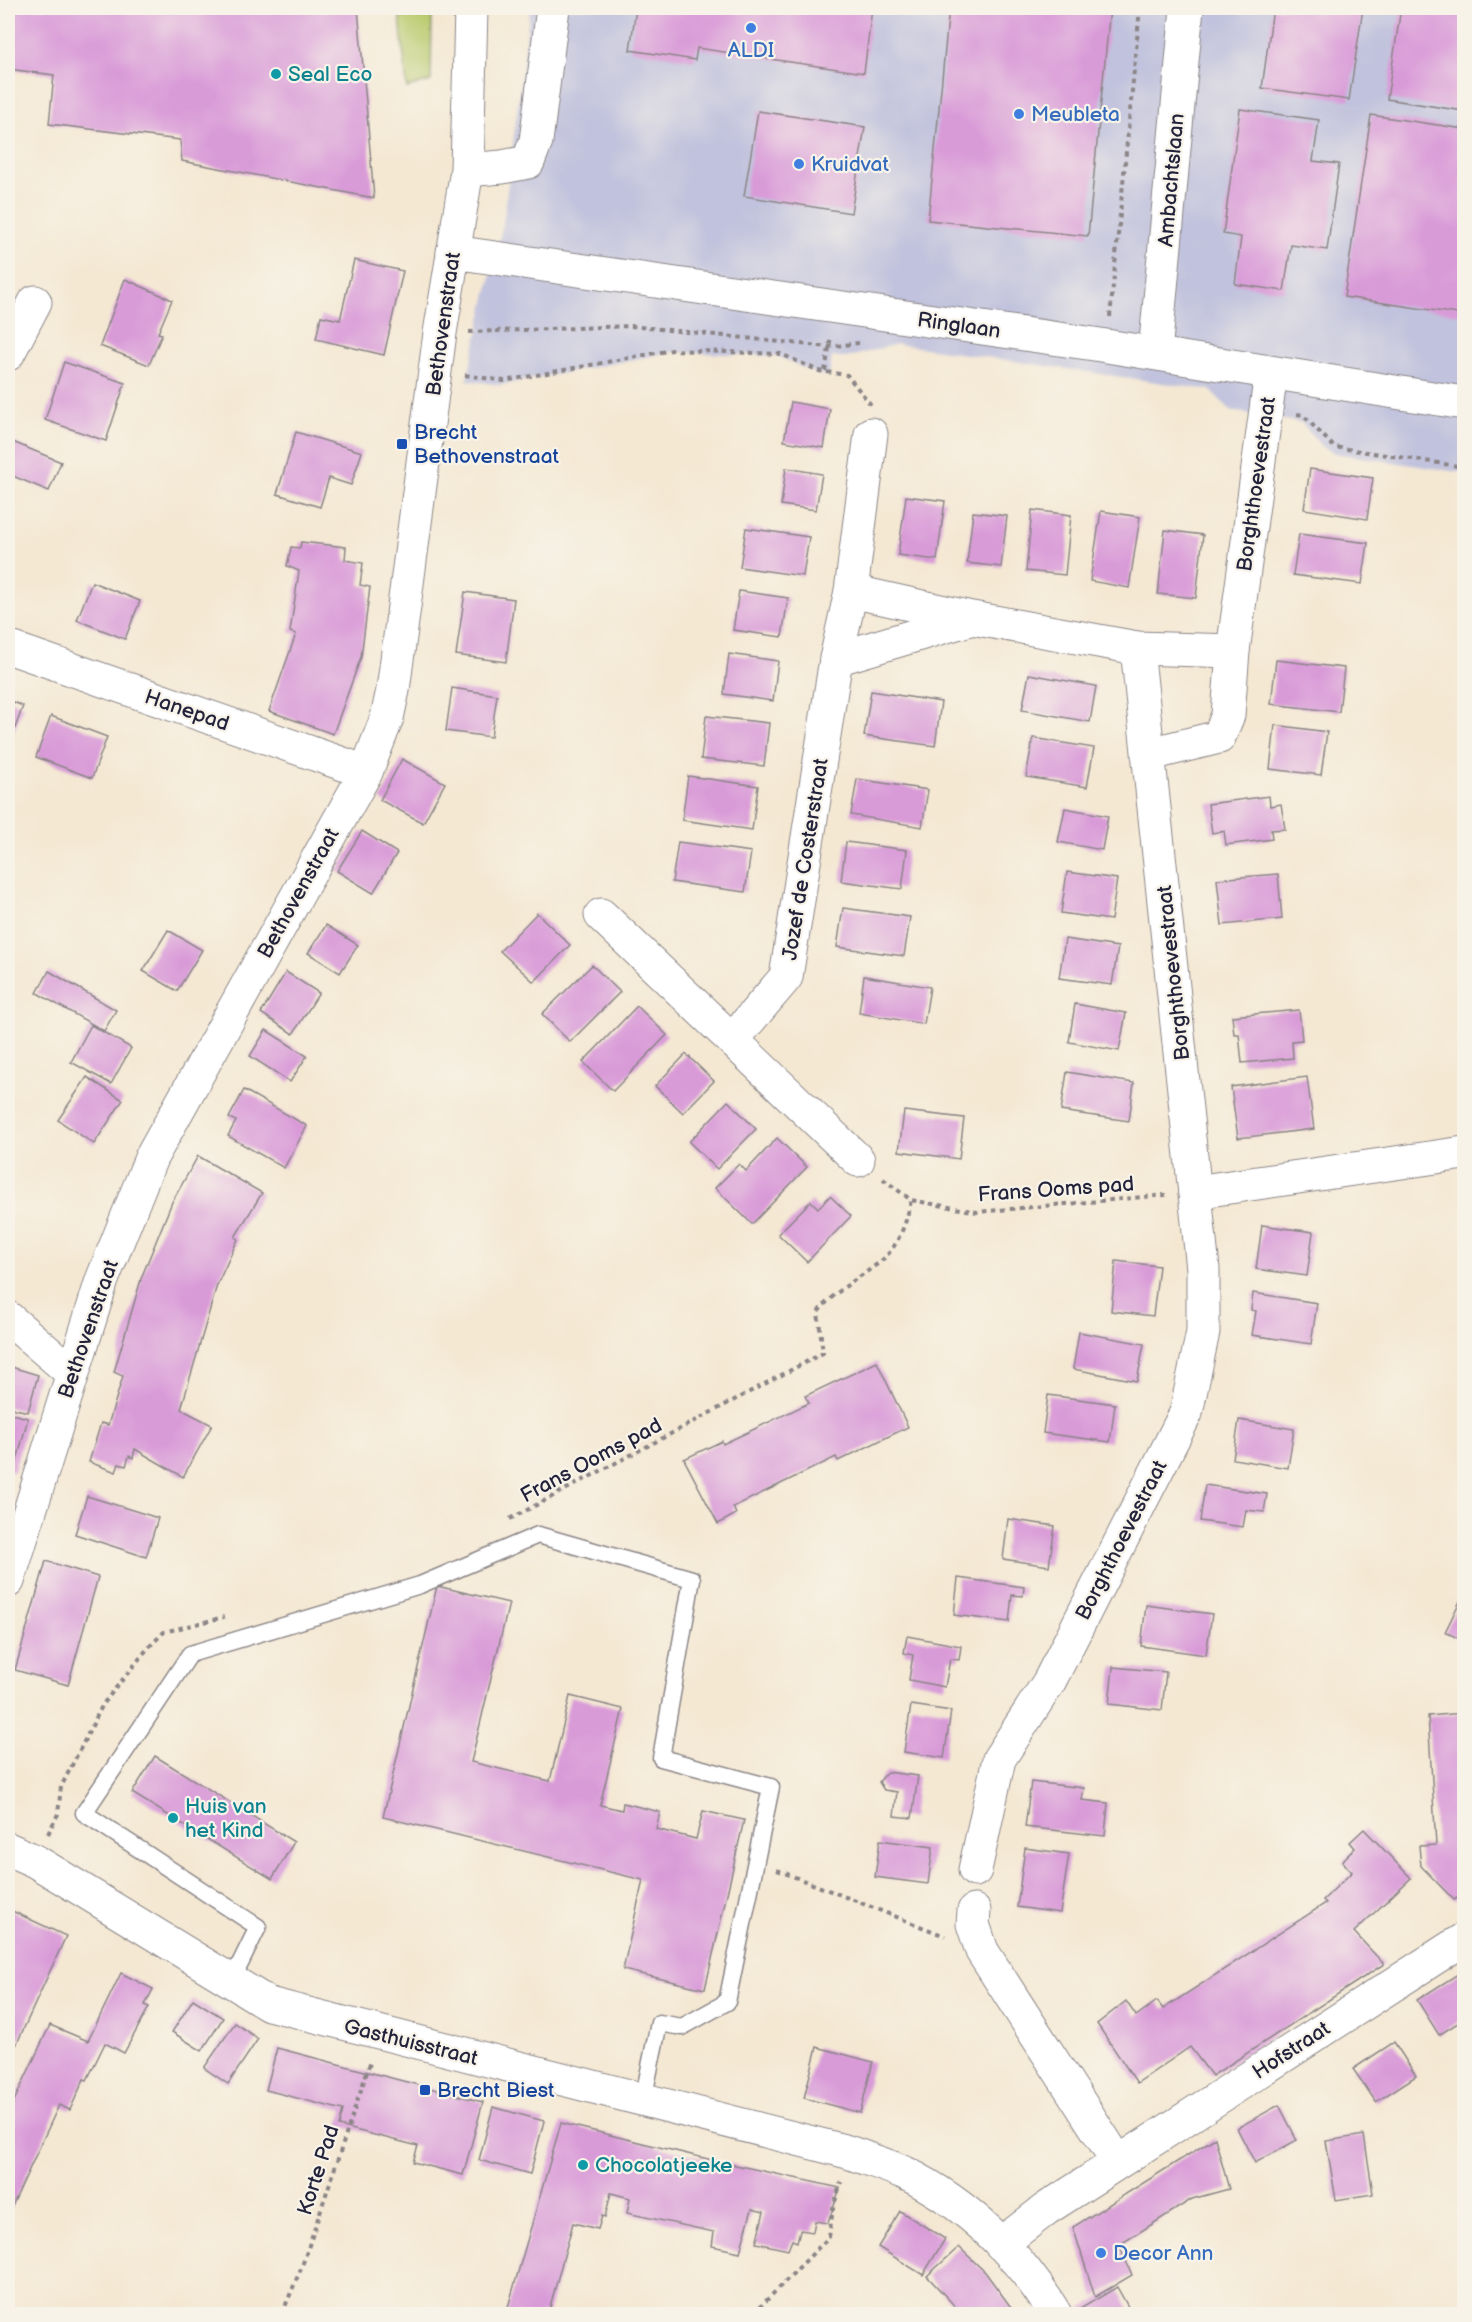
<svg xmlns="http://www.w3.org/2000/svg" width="1472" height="2322" font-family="'Balsamiq Sans',sans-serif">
<rect width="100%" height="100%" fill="#f7f3e8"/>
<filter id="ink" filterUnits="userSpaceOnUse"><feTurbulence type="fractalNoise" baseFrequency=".0167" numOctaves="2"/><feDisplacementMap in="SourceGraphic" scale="12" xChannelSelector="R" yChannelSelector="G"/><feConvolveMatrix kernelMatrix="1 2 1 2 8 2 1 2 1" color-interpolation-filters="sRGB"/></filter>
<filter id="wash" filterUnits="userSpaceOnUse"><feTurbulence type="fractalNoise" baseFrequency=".008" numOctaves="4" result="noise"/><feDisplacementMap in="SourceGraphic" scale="24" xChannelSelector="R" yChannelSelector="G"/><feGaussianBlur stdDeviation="1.35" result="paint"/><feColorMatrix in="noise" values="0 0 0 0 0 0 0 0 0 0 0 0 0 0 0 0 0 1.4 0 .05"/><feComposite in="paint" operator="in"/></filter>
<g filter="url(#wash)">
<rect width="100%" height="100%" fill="#f4e8d3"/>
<polygon fill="#c1c2dd" points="530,8 1464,8 1464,473 1334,453 1321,446 1302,423 1231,411 1210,390 897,344 846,358 832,357 829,375 817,374 777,356 672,352 501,385 467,380 503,224"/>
<polygon fill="#bacb6e" stroke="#6e7654" stroke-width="1.5" points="399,8 432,8 431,81 407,88"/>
<g id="blocks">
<g fill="#d99bd8">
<polygon points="8,8 358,8 374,198 182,161 180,140 49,124 54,75 8,69"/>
<polygon points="636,8 872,8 864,73 697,48 695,60 630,50"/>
<polygon points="949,8 1110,8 1088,236 928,220"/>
<polygon points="1273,8 1363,8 1349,100 1262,88"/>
<polygon points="1401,8 1464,8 1464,111 1387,99"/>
<polygon points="1240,109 1319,120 1313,161 1339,164 1327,250 1291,245 1284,291 1235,284 1241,237 1223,234"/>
<polygon points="758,111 865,127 851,213 744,196"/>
<polygon points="1371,115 1464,129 1464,315 1344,297"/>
<polygon points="354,260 403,271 384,355 316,339 321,316 340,320"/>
<polygon points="125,279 172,300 158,333 162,334 149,365 100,346"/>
<polygon points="64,362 125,383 106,441 45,420"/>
<polygon points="791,402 830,409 824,448 784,441"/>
<polygon points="296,432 362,452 351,485 329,478 320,507 277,494"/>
<polygon points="8,440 61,462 49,491 8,474"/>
<polygon points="786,468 822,474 816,510 781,505"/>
<polygon points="1310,469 1373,478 1367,519 1304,509"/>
<polygon points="906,496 945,501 937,560 898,555"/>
<polygon points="1032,510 1071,515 1065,575 1026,571"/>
<polygon points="1101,511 1140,517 1129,588 1090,581"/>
<polygon points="973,512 1007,516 1001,567 967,563"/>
<polygon points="746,528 809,537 803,576 740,567"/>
<polygon points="1165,530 1203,535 1196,598 1158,594"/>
<polygon points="1299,534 1368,543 1362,584 1293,575"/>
<polygon points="301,542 346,547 345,560 363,563 360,585 370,587 361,657 333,734 269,711 296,634 290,632 299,571 287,566 291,547 300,548"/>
<polygon points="92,582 140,601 125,639 77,620"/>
<polygon points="739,591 788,598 782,637 733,630"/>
<polygon points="465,592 514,599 506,662 456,655"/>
<polygon points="729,654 778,661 773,701 724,694"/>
<polygon points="1276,660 1344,668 1339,712 1271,704"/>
<polygon points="1029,674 1096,686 1090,722 1022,710"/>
<polygon points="452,688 497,695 491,737 446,731"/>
<polygon points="871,691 941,702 935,746 864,736"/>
<polygon points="8,700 23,706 9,745 8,745"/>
<polygon points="51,716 107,737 92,778 36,757"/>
<polygon points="706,716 769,723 764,766 701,759"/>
<polygon points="1275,725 1327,732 1321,775 1270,769"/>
<polygon points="1033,738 1094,748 1087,787 1026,777"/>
<polygon points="402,759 445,783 423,823 380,800"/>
<polygon points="688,776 758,786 752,830 682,820"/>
<polygon points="857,779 928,790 922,827 851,815"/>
<polygon points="1269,796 1270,806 1281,804 1285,829 1271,830 1272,839 1226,845 1224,831 1212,833 1208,804"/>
<polygon points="1065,808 1108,816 1102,850 1058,842"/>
<polygon points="362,831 397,853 373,893 337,871"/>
<polygon points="678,842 751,852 745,892 672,882"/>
<polygon points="846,842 907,850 902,889 841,881"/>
<polygon points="1067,872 1117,879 1111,920 1061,913"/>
<polygon points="1278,874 1282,919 1222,925 1217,879"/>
<polygon points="843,908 910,917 904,956 837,947"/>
<polygon points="537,913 570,945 534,982 500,951"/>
<polygon points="326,925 358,945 340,973 308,953"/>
<polygon points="168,930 202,950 177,991 143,971"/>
<polygon points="1065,939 1118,947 1112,985 1059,978"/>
<polygon points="592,965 620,992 570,1042 542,1014"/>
<polygon points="49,971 116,1010 104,1031 37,993"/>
<polygon points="286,972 319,993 293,1034 261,1013"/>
<polygon points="864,976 930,987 924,1024 859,1013"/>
<polygon points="1075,1004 1126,1013 1119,1051 1069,1042"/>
<polygon points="637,1006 667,1035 613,1091 583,1062"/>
<polygon points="1299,1010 1302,1040 1292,1041 1293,1058 1242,1063 1239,1034 1234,1034 1232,1016"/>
<polygon points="91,1025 131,1048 111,1084 71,1062"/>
<polygon points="266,1030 307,1056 290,1082 250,1056"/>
<polygon points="686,1054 714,1081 683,1113 655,1086"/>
<polygon points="1067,1072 1134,1083 1129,1121 1061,1111"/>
<polygon points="87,1077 123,1100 94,1144 58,1120"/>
<polygon points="1307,1077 1314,1129 1238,1138 1231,1087"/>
<polygon points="244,1090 307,1126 284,1168 228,1136 236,1121 229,1118"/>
<polygon points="728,1101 756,1129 717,1169 689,1142"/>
<polygon points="904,1111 964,1118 959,1159 899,1151"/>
<polygon points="777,1138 807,1167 752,1224 715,1188 739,1164 746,1171"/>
<polygon points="198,1156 262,1193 235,1237 238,1239 217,1285 181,1409 212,1425 183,1477 135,1449 133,1458 129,1456 126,1466 119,1464 116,1472 89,1462 101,1423 108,1425 123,1376 114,1372 142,1276 172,1202"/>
<polygon points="830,1196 851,1216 807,1262 778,1234 811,1201 818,1208"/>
<polygon points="1262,1225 1313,1232 1307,1276 1256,1269"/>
<polygon points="1116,1261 1159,1266 1153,1316 1111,1311"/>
<polygon points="1253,1293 1317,1303 1311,1344 1252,1335 1256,1311 1251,1310"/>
<polygon points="1079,1332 1144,1344 1137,1381 1073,1369"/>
<polygon points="877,1362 908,1427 838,1461 836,1457 733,1507 736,1514 718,1524 684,1459 722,1441 723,1444 809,1403 805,1396"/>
<polygon points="8,1366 38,1375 28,1412 8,1407"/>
<polygon points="1048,1395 1115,1404 1110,1442 1043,1433"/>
<polygon points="8,1413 28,1418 14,1472 8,1470"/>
<polygon points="1239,1420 1294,1429 1288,1468 1233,1459"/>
<polygon points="1205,1485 1267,1494 1264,1512 1246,1510 1243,1527 1200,1521"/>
<polygon points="87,1496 158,1518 146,1557 75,1534"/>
<polygon points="1008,1519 1055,1526 1049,1566 1003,1559"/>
<polygon points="46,1561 98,1577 68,1685 15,1670"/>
<polygon points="958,1578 1024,1587 1023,1596 1012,1595 1009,1622 954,1615"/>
<polygon points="437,1586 509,1603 471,1762 550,1781 570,1696 623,1709 600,1805 622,1810 623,1803 660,1812 656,1829 696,1839 703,1811 744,1820 705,1989 623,1970 643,1880 383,1817"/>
<polygon points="1464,1593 1464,1641 1445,1632"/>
<polygon points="1146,1605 1212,1614 1206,1655 1141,1646"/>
<polygon points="907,1636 961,1646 959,1660 950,1659 945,1687 909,1680 913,1655 904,1653"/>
<polygon points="1113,1667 1166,1672 1162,1710 1109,1704"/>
<polygon points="911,1705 951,1711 944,1758 904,1752"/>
<polygon points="1464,1713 1464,1894 1454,1900 1421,1866 1419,1846 1436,1845 1428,1716"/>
<polygon points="155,1756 294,1842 272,1879 132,1793"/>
<polygon points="887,1772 918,1776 912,1818 894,1816 897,1792 884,1790 879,1782"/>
<polygon points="1031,1782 1084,1788 1082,1800 1108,1803 1105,1836 1025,1827"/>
<polygon points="1364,1829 1411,1878 1354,1932 1384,1964 1212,2076 1190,2047 1137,2083 1097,2024 1126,2001 1136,2016 1157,2001 1163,2009 1326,1903 1323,1900 1352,1872 1342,1861 1355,1848 1350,1842"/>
<polygon points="880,1840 933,1847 928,1884 875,1877"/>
<polygon points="1025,1848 1069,1854 1060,1913 1017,1907"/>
<polygon points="8,1909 66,1936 8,2063 8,1992 10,1985 8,1984"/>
<polygon points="1464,1970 1464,2019 1439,2035 1417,2000"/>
<polygon points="121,1973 153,1989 145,2005 149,2007 124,2053 105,2043 87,2080 84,2079 70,2110 59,2105 8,2215 8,2114 50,2025 88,2041"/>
<polygon points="193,1999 223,2018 202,2051 172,2032"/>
<polygon points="235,2023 258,2039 228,2084 204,2068"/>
<polygon points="1394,2042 1416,2076 1376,2102 1353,2069"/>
<polygon points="817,2047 873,2062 860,2113 804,2098"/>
<polygon points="277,2048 483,2102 463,2175 413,2162 418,2146 339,2126 343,2110 266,2090"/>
<polygon points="1279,2105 1297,2140 1255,2163 1237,2128"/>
<polygon points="493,2107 544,2121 530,2174 479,2160"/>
<polygon points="561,2123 708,2159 840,2188 828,2223 815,2221 813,2232 800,2230 797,2242 792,2240 788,2250 756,2243 764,2212 752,2209 740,2252 712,2246 714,2232 627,2213 630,2198 611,2193 605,2217 602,2216 598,2229 573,2223 548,2314 506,2314"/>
<polygon points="1364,2135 1373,2194 1336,2200 1326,2141"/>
<polygon points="1215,2138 1229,2189 1192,2199 1119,2245 1132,2275 1095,2297 1073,2227"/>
<polygon points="900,2211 945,2239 923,2275 878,2247"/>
<polygon points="959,2247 985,2272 1016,2314 962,2314 927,2276"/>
<polygon points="1117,2287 1132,2314 1076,2314 1075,2312"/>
</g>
</g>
</g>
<g filter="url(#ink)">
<use href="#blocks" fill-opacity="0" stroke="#8b8587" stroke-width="1.5"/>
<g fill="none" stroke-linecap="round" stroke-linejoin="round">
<g stroke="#8b8587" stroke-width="19">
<polyline id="lane" points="232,1980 258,1927 84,1813 190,1654 420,1585 538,1535 692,1579 661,1758 771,1787 727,2002 682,2027 659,2023 643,2100"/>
</g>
<g stroke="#8b8587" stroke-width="35">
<g id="street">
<polyline points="467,170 502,167 528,162 536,141 553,8"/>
<polyline points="453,252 1094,344 1464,403"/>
<polyline points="1155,353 1187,8"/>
<polyline points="8,354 35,302"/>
<polyline points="851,591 972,618 1137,648 1233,651"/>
<polyline points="8,647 366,772"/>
<polyline points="836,659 970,619"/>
<polyline points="1150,754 1219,737 1228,715 1233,651 1271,373"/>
<polyline points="601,915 858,1160"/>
<polyline points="733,1039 786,977 836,659 851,591 871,434"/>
<polyline points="1195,1192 1464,1153"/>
<polyline points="8,1318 72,1373"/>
<polyline points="975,1870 999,1759 1049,1682 1186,1413 1203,1332 1203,1269 1137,648"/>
<polyline points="974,1911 973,1924 982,1951 1118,2162"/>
</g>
</g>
<g stroke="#8b8587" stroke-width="35">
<g id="secondary">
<polyline points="8,1581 102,1280 151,1158 366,772 387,718 393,690 440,333 467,170 471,8"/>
<path d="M8 1849 35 1861 269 2004 848 2152C867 2159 887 2165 905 2173 968 2204 1020 2255 1055 2314"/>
<polyline points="1001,2244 1046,2209 1464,1939"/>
</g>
</g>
<g stroke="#8b8587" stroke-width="4" stroke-dasharray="4.5 4.5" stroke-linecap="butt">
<polyline points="1110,317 1140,8"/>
<polyline points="469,332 631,326 829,347 859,343"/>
<polyline points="825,371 831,336"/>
<polyline points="465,375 504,381 672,350 781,354 819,371 847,375 871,405"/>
<polyline points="1297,414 1303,415 1334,447 1464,467"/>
<polyline points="883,1179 911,1200 977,1212 1166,1195"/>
<path d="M510 1519 823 1353 818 1312C838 1288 857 1280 880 1262 898 1247 907 1222 911 1200"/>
<polyline points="48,1834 58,1814 61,1787 103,1704 148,1648 164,1632 224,1617"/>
<polyline points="777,1870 945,1936"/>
<polyline points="282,2314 302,2266 371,2060"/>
<polyline points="753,2314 829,2237 833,2208 841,2182"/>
</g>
<use href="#lane" stroke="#fff" stroke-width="16"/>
<use href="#street" stroke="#fff" stroke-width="33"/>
<use href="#secondary" stroke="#fff" stroke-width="33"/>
</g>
</g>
<g fill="#3f7fe0" stroke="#f7f3e8" stroke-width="2">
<circle cx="751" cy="28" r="6"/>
<circle cx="1019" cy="114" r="6"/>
<circle cx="799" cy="164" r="6"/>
<circle cx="1101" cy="2253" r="6"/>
</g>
<g fill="#0f9aa8" stroke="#f7f3e8" stroke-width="2">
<circle cx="276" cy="74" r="6"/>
<circle cx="173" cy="1818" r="6"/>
<circle cx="583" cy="2165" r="6"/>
</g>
<g fill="#1a4fb4" stroke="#f7f3e8" stroke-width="2">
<rect x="396" y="438" width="12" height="12" rx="3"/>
<rect x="419" y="2084" width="12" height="12" rx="3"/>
</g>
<g text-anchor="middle" stroke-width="4.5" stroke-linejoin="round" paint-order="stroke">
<g font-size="21" fill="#366cbe" stroke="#f7f3e8" text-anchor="start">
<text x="751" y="57" text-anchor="middle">ALDI</text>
<text x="1031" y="121">Meubleta</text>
<text x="811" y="171">Kruidvat</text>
<text x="1113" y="2260">Decor Ann</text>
</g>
<g font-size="21" fill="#0d838f" stroke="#f7f3e8" text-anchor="start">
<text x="288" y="81">Seal Eco</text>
<text x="185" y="1813">Huis van<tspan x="185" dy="24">het Kind</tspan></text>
<text x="595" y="2172">Chocolatjeeke</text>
</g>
<g font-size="21" fill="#22223b" stroke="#f7f3e8">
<text transform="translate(1171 180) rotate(-85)" y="7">Ambachtslaan</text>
<text transform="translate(443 324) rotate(-82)" y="7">Bethovenstraat</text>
<text transform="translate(959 325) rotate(8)" y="7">Ringlaan</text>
<text transform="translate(1256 484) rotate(-82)" y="7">Borghthoevestraat</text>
<text transform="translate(187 710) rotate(19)" y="7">Hanepad</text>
<text transform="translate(805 859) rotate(-81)" y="7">Jozef de Costerstraat</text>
<text transform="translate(298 893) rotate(-61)" y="7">Bethovenstraat</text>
<text transform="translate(1173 973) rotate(-96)" y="7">Borghthoevestraat</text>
<text transform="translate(1056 1189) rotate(-4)" y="7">Frans Ooms pad</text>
<text transform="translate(88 1329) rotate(-71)" y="7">Bethovenstraat</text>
<text transform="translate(591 1460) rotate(-28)" y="7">Frans Ooms pad</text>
<text transform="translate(1121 1540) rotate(-63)" y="7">Borghthoevestraat</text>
<text transform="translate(411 2042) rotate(14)" y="7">Gasthuisstraat</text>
<text transform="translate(1291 2050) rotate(-33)" y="7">Hofstraat</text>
<text transform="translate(318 2170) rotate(-72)" y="7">Korte Pad</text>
</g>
<g font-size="21" fill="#164399" stroke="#f7f3e8" text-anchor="start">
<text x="414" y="439">Brecht<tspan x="414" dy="24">Bethovenstraat</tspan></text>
<text x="437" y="2097">Brecht Biest</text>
</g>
</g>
<rect width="1472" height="2322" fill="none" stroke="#f7f3e8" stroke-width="30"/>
</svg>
